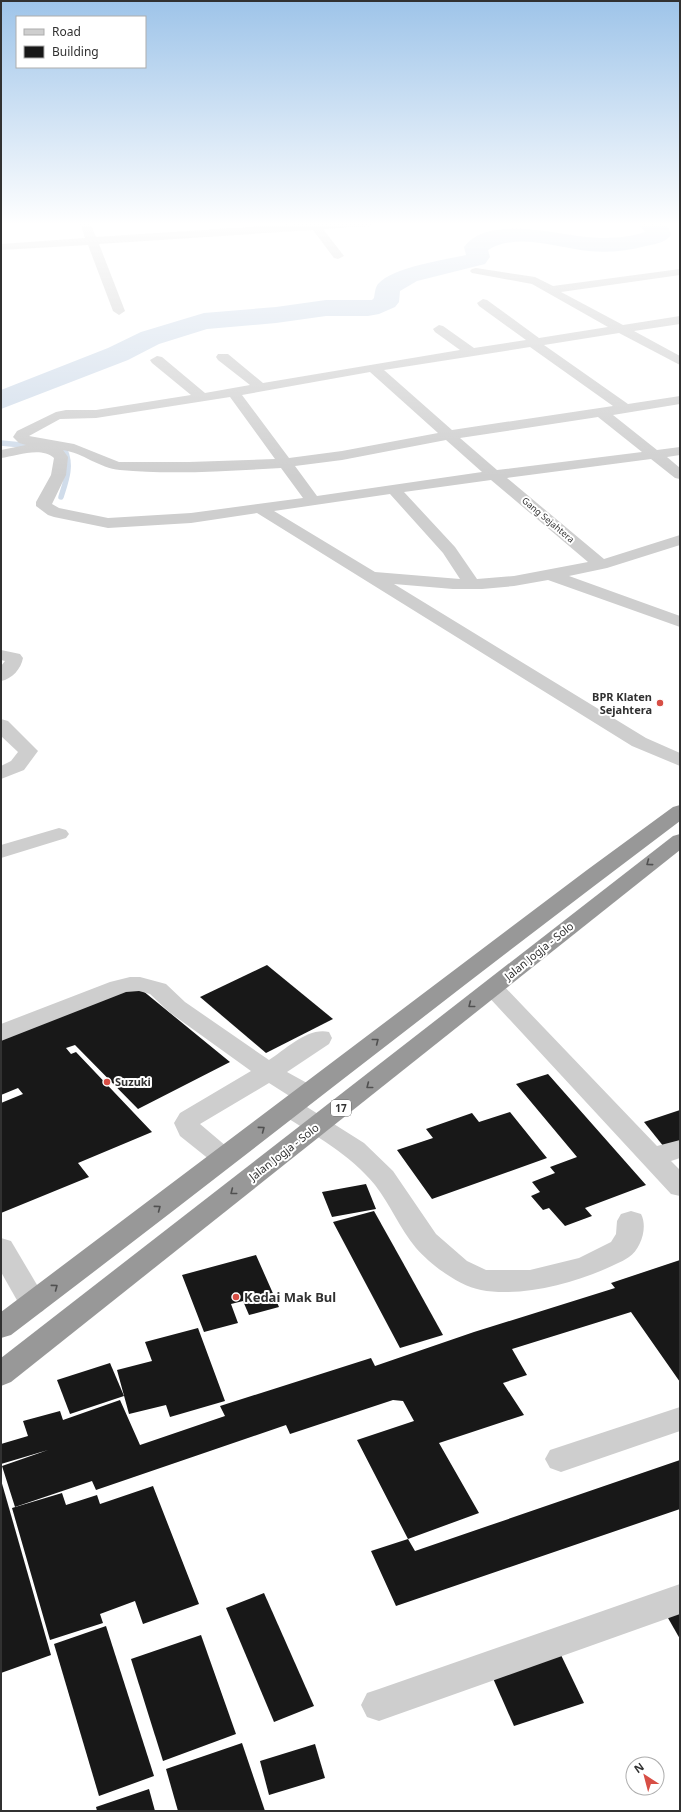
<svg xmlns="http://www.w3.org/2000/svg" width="681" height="1812" font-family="'Noto Sans',sans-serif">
<rect width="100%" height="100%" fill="#fff"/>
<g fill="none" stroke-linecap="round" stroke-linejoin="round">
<g stroke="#d0dcea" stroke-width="5.5">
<polyline points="1,443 32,446"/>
<path d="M55 448 65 450C72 466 66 481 61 497"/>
</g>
<path fill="#d0dcea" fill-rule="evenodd" d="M637 223C648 223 669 219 671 235 665 243 655 244 646 246 627 251 608 253 588 251 557 248 517 232 488 250L490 257 485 264 417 281 400 291 399 302 395 307 379 314 368 316H326L276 323 207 329 159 344 128 360 1 409V390L108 348 141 332 204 313 276 307 326 300H372L374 298C375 293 375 288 378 284 393 267 444 260 466 255L464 247C487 215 555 234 587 237 606 239 627 238 645 232Z"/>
</g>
<g fill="#181818">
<polygon points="267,965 333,1019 266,1053 200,997"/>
<polygon points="137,986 230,1062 138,1109 75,1045 66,1048 71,1054 76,1052 152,1132 78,1163 89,1177 1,1213 1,1103 23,1094 18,1088 1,1095 1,1037"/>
<polygon points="548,1074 646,1185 585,1208 592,1216 565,1226 549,1208 543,1210 531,1196 540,1192 532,1182 555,1173 550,1167 577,1157 516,1084"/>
<polygon points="680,1110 680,1142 664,1147 644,1122"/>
<polygon points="510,1112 547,1158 432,1199 397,1150 433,1138 426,1129 472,1113 479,1122"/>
<polygon points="366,1184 376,1209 332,1217 322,1192"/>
<polygon points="374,1211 402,1261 443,1335 400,1348 333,1222"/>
<polygon points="256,1255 279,1307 249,1315 243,1301 231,1304 238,1323 204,1332 182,1275"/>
<polygon points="680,1260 680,1382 631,1312 512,1349 527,1375 503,1383 524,1415 439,1443 479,1513 408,1539 415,1551 680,1460 680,1509 396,1606 371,1551 408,1539 357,1440 414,1421 403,1401 393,1400 290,1434 286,1425 96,1490 92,1481 15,1507 2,1466 48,1450 1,1464 1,1444 28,1436 23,1421 60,1411 63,1420 120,1400 140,1445 225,1416 220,1406 371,1358 375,1366 474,1332 615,1288 611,1283"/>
<polygon points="198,1328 225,1401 170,1417 166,1405 129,1414 117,1370 152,1361 145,1342"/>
<polygon points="110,1363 124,1396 70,1414 57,1380"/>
<polygon points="1,1480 51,1655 1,1673"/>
<polygon points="153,1486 199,1604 143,1624 135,1601 100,1614 103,1623 50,1640 12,1508 62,1493 66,1505 97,1495 100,1504"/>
<polygon points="264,1593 314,1706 274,1722 226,1608"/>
<polygon points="680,1605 680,1639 664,1611"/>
<polygon points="106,1626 154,1776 99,1796 54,1644"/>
<polygon points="201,1635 236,1734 163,1761 131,1659"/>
<polygon points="561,1655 584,1703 514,1726 492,1676"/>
<polygon points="242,1743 265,1811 178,1811 166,1769"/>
<polygon points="315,1744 325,1778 269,1795 260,1761"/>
<polygon points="149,1789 155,1811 97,1811 96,1807"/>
</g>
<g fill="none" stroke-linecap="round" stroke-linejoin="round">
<g fill="#cecece" fill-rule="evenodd">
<polygon points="80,223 90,223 96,237 308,223 376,223 371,226 323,229 344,256 338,259 334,258 313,230 99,244 125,311 119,315 113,311 88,245 1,250 1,244 85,238"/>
<path d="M476 268 535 277 553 286 680 269V275L561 292 623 325 680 316V324L634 331 680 356V365L619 333 544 345 628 404 680 396V404L613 415 657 450 680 447V455L667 457 680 468V479L675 478 651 459 507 478 604 559 680 535V545L607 568 569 576 680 616V627L548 580 514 586 482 589H453L394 584 646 738 680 753V766L632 746 257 513 191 523 108 528 54 517 48 515 36 506V502L51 475 54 458C41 446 16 456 1 458V450L26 445 19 443 13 437 17 431 56 412 66 410H96L191 395 152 363 150 360 157 356 162 357 205 393 250 385 218 360 216 357 218 354H228L263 383 460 350 435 332 433 329 439 325 443 326 474 348 526 340 479 306 477 303 483 299 487 300 539 338 608 327 532 284 472 273 470 271 472 269ZM530 347 613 406 452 430 384 370ZM370 372 438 433 342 451 289 458 242 395ZM230 397 275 459 189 462H119L74 444 29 436 60 419 96 418ZM598 417 642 452 497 470 460 438ZM446 440 482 472 317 496 295 466 342 460ZM63 450C83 453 99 468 120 470 170 475 230 471 281 468L303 498 191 513 108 518 59 508 52 504 66 475 68 457ZM491 480 588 562 514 576 477 579 455 547 404 492ZM390 494 443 553 460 579 375 572 274 511Z"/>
<path d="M1 650 20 654 23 658C21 669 12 679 1 681V666L5 661 1 660Z"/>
<polygon points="1,719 8,721 38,751 24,770 1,779 1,766 11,761 18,752 1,736"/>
<polygon points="59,828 66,830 69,834 66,838 1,858 1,845"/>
<path d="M130 977H140L166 984 185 1002 269 1060C286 1049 308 1027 329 1032L332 1038 329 1044 287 1072 316 1088 320 1094 316 1100C298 1105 284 1092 269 1083L200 1124 233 1152 237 1158 233 1164 224 1167 215 1164 180 1136 174 1123 180 1113 251 1071 169 1012 150 994 139 991 126 992 1 1041V1024L110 982Z"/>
<polygon points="493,981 501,983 657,1146 680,1140 680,1158 671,1161 680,1170 680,1196 671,1194 485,993 481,988 485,983"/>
<path d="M290 1099 299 1102 364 1143 393 1171 436 1234 467 1261 486 1270H530L579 1258 611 1242 616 1234 617 1221 621 1214 631 1211 641 1214C648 1227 641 1249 629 1257 625 1260 620 1262 616 1264 580 1282 521 1298 481 1290 459 1286 431 1265 416 1248 400 1229 390 1204 375 1185 350 1154 314 1135 281 1114L277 1108 281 1102Z"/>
<polygon points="1,1238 11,1241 43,1295 47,1303 43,1311 33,1314 23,1311 1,1272"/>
<polygon points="680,1407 680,1431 561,1472 550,1468 545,1459 550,1450"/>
<polygon points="680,1584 680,1614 379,1721 367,1717 361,1705 367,1693 379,1689"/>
</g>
<g fill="#989898" fill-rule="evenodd">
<path d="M680 805V821C455 990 235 1165 11 1335L1 1338V1312L587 870 673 807Z"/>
<polygon points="680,834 680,850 11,1382 1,1386 1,1358 673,836"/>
</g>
</g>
<defs><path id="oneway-chevron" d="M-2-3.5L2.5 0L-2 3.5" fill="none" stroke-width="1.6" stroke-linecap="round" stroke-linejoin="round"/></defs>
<g stroke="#505050">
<use href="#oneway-chevron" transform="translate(649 863) rotate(143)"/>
<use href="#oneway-chevron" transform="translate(471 1005) rotate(142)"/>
<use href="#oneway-chevron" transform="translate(376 1041) rotate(-38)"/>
<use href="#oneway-chevron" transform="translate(369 1086) rotate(142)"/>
<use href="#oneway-chevron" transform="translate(262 1129) rotate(-37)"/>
<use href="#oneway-chevron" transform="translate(233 1192) rotate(142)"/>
<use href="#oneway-chevron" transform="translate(158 1208) rotate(-37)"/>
<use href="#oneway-chevron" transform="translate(55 1287) rotate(-37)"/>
</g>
<linearGradient id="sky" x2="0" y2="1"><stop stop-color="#9ec4e9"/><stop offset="0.47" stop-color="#fff"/><stop offset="1" stop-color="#fff" stop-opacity="0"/></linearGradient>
<rect width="681" height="477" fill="url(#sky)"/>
<g fill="#d74e45" stroke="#fff" stroke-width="1.5">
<circle cx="660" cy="703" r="4"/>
<circle cx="107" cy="1082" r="4"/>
<circle cx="236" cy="1297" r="4"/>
</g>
<g text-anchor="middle" stroke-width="4" stroke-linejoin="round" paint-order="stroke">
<g font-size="9" fill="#313131" stroke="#fff">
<text transform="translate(548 520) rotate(40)" y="3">Gang Sejahtera</text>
</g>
<rect fill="#fff" stroke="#6f6f6f" stroke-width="1" x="331" y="1100" width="20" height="16" rx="3"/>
<g font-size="10" font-weight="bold" fill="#313131">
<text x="341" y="1112">17</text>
</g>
<g font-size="11" font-weight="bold" fill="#313131" stroke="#fff" text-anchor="end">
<text x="652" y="701">BPR Klaten<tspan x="652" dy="13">Sejahtera</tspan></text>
<text x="115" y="1086" text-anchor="start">Suzuki</text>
</g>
<g font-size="11" fill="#313131" stroke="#fff">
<text transform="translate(539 951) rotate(-39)" y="4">Jalan Jogja - Solo</text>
<text transform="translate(284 1152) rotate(-38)" y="4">Jalan Jogja - Solo</text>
</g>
<g font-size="13" font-weight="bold" fill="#313131" stroke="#fff" text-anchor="start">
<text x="244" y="1302">Kedai Mak Bul</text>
</g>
</g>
<rect width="681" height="1812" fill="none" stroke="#313131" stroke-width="4"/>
<rect x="16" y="16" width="130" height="52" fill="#ffffff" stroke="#adadad"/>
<rect x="24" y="29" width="20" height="6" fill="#cecece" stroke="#adadad"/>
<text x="52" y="36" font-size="12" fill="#313131">Road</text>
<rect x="24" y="46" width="20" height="12" fill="#181818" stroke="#adadad"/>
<text x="52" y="56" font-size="12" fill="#313131">Building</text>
<g transform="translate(645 1776) rotate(324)"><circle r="19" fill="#ffffff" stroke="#adadad"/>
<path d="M0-3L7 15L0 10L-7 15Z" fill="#d74e45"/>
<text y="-6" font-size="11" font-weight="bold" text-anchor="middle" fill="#313131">N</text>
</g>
</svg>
